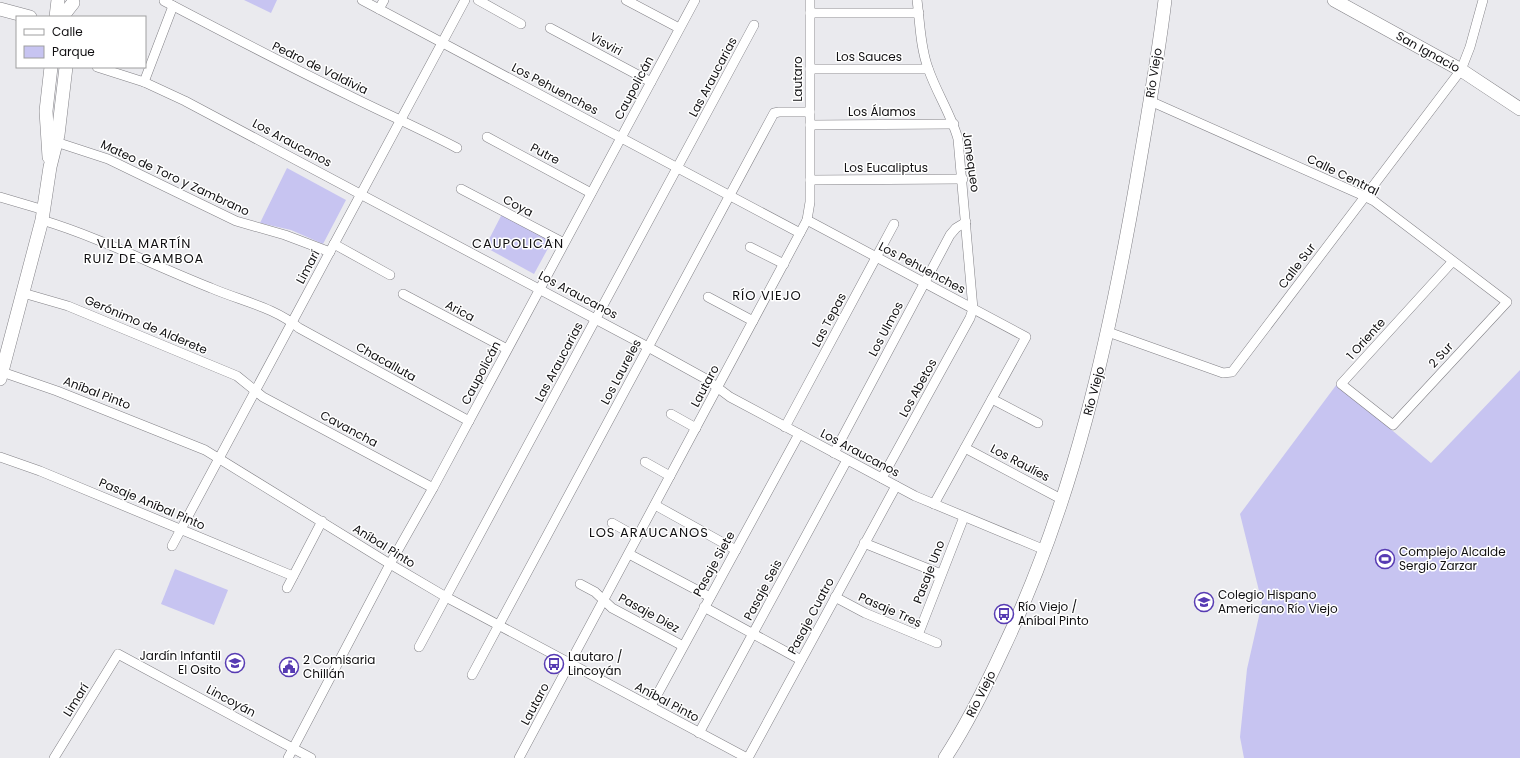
<svg xmlns="http://www.w3.org/2000/svg" width="1520" height="758" font-family="Poppins,sans-serif">
<rect width="100%" height="100%" fill="#eaeaee"/>
<g fill="#c7c4f1">
<polygon points="244,0 277,0 271,13"/>
<polygon points="287,168 346,200 323,244 291,230 260,223"/>
<polygon points="502,214 552,241 534,274 485,247"/>
<polygon points="1520,370 1520,758 1244,758 1240,737 1247,669 1262,603 1240,514 1337,384 1431,463"/>
<polygon points="175,569 228,590 214,625 161,604"/>
</g>
<g fill="none" stroke-linecap="round" stroke-linejoin="round">
<g stroke="#828186" stroke-width="10">
<g id="street">
<polyline points="362,0 800,233"/>
<polyline points="478,0 521,24"/>
<polyline points="626,0 679,28"/>
<path d="M164 1C225 33 286 65 348 95 384 113 421 129 457 148"/>
<polyline points="379,9 384,0"/>
<polyline points="810,13 919,13"/>
<polyline points="550,28 651,82"/>
<polyline points="97,67 144,82 185,101 648,347 706,379 730,397 915,496 1045,550"/>
<polyline points="810,69 928,69"/>
<polyline points="144,82 173,6"/>
<polyline points="1150,101 1364,196 1374,201 1507,302 1393,425 1341,384 1453,261"/>
<polyline points="810,125 954,124"/>
<polyline points="487,137 591,193"/>
<polyline points="56,142 108,159 236,221 285,235 330,252"/>
<polyline points="810,180 963,179"/>
<polyline points="461,189 564,243"/>
<polyline points="0,197 44,210"/>
<path d="M42 220C101 238 155 266 211 288 241 301 274 307 299 328L469 421"/>
<polyline points="807,220 1026,337 934,504"/>
<polyline points="334,244 390,275"/>
<polyline points="750,247 784,264"/>
<polyline points="23,293 68,306 237,376 263,397 433,488"/>
<polyline points="403,294 507,349"/>
<polyline points="708,297 753,321"/>
<polyline points="1108,332 1223,373 1232,372 1461,70 1470,47 1483,0"/>
<polyline points="2,372 57,391 205,450 390,564 446,597 747,758"/>
<polyline points="992,399 1038,423"/>
<polyline points="671,414 696,428"/>
<polyline points="785,427 894,224"/>
<polyline points="965,448 1063,500"/>
<polyline points="834,453 950,235 956,228 966,222"/>
<polyline points="0,457 40,471 293,576"/>
<polyline points="645,462 670,476"/>
<path d="M882 478 970 318 973 309 958 139C951 114 936 92 928 68 920 46 920 22 917 0"/>
<polyline points="655,505 736,550"/>
<polyline points="612,523 637,537"/>
<polyline points="864,543 941,574"/>
<polyline points="172,546 465,0"/>
<polyline points="629,554 710,597"/>
<polyline points="580,584 595,592 612,608 683,646"/>
<polyline points="287,588 322,521"/>
<polyline points="835,597 865,613 937,643"/>
<polyline points="704,607 801,660"/>
<polyline points="918,635 964,517"/>
<polyline points="419,647 754,25"/>
<polyline points="472,675 774,113 779,112 810,112"/>
<polyline points="651,706 799,434"/>
<polyline points="699,733 847,460"/>
<polyline points="54,758 118,654 311,758"/>
<polyline points="288,758 390,564 433,488 695,0"/>
<polyline points="519,758 807,220 810,202 810,0"/>
<polyline points="748,758 896,486"/>
</g>
</g>
<g stroke="#828186" stroke-width="14">
<g id="secondary">
<polyline points="1334,0 1461,70 1520,109"/>
<polyline points="0,9 30,17"/>
<polyline points="56,17 58,0"/>
<polyline points="62,17 73,3"/>
<polyline points="49,157 46,111 51,67"/>
<polyline points="0,379 42,220 50,167 58,135 66,67"/>
<path d="M945 758C968 723 986 686 1003 649 1074 500 1109 340 1137 178 1147 119 1158 59 1165 0"/>
</g>
</g>
<use href="#street" stroke="#fff" stroke-width="9"/>
<use href="#secondary" stroke="#fff" stroke-width="13"/>
</g>
<defs>
<g id="stadium-ring" transform="scale(1)"><circle r="9.5" fill="#fff" stroke="#573bb3" stroke-width="1.5"/><path d="M0-5a6.5 5 0 1 0 0 10a6.5 5 0 1 0 0-10ZM-3.5-1.8h7v3.6h-7Z" fill="#573bb3"/></g>
<g id="school-ring" transform="scale(1)"><circle r="9.5" fill="#fff" stroke="#573bb3" stroke-width="1.5"/><path d="M0-5L7-2L0 1L-7-2ZM-4 1L0 2.5L4 1V4Q0 6-4 4Z" fill="#573bb3"/></g>
<g id="bus-ring" transform="scale(1)"><circle r="9.5" fill="#fff" stroke="#573bb3" stroke-width="1.5"/><path d="M-5-6H5V4H4V6H2V4H-2V6H-4V4H-5ZM-3.5-4V0h7V-4ZM-3.5 1.2v1.5H-2V1.2ZM2 1.2v1.5H3.5V1.2Z" fill="#573bb3"/></g>
<g id="civic-ring" transform="scale(1)"><circle r="9.5" fill="#fff" stroke="#573bb3" stroke-width="1.5"/><path d="M-.6-6.5H3V-4.5H.6V-3L4-1V1h2V6H-6V1h2V-1L-.6-3ZM-1.2 2.5V6h2.4V2.5Z" fill="#573bb3"/></g>
</defs>
<g fill-rule="evenodd">
<use href="#stadium-ring" x="1385" y="559"/>
<use href="#school-ring" x="1204" y="602"/>
<use href="#bus-ring" x="1004" y="614"/>
<use href="#school-ring" x="235" y="663"/>
<use href="#bus-ring" x="554" y="664"/>
<use href="#civic-ring" x="289" y="667"/>
</g>
<g text-anchor="middle" stroke-width="3" stroke-linejoin="round" paint-order="stroke">
<g font-size="12" fill="#100f11" stroke="#fff">
<text transform="translate(606 44) rotate(28)" y="4">Visviri</text>
<text transform="translate(1428 52) rotate(29)" y="4">San Ignacio</text>
<text x="869" y="61">Los Sauces</text>
<text transform="translate(320 68) rotate(26)" y="4">Pedro de Valdivia</text>
<text transform="translate(1154 73) rotate(-81)" y="4">Río Viejo</text>
<text transform="translate(713 77) rotate(-62)" y="4">Las Araucarias</text>
<text transform="translate(798 79) rotate(-90)" y="4">Lautaro</text>
<text transform="translate(634 88) rotate(-62)" y="4">Caupolicán</text>
<text transform="translate(555 89) rotate(28)" y="4">Los Pehuenches</text>
<text x="882" y="116">Los Álamos</text>
<text transform="translate(292 143) rotate(28)" y="4">Los Araucanos</text>
<text transform="translate(545 154) rotate(28)" y="4">Putre</text>
<text transform="translate(971 162) rotate(82)" y="4">Janequeo</text>
<text x="886" y="172">Los Eucaliptus</text>
<text transform="translate(1343 175) rotate(26)" y="4">Calle Central</text>
<text transform="translate(175 178) rotate(25)" y="4">Mateo de Toro y Zambrano</text>
<text transform="translate(518 206) rotate(28)" y="4">Coya</text>
<text transform="translate(1297 266) rotate(-53)" y="4">Calle Sur</text>
<text transform="translate(308 267) rotate(-62)" y="4">Limarí</text>
<text transform="translate(922 268) rotate(28)" y="4">Los Pehuenches</text>
<text transform="translate(578 295) rotate(28)" y="4">Los Araucanos</text>
<text transform="translate(460 311) rotate(28)" y="4">Arica</text>
<text transform="translate(829 320) rotate(-62)" y="4">Las Tepas</text>
<text transform="translate(146 325) rotate(23)" y="4">Gerónimo de Alderete</text>
<text transform="translate(886 329) rotate(-62)" y="4">Los Ulmos</text>
<text transform="translate(1366 339) rotate(-48)" y="4">1 Oriente</text>
<text transform="translate(1441 355) rotate(-47)" y="4">2 Sur</text>
<text transform="translate(386 362) rotate(29)" y="4">Chacalluta</text>
<text transform="translate(559 362) rotate(-62)" y="4">Las Araucarias</text>
<text transform="translate(621 372) rotate(-62)" y="4">Los Laureles</text>
<text transform="translate(481 373) rotate(-62)" y="4">Caupolicán</text>
<text transform="translate(705 386) rotate(-62)" y="4">Lautaro</text>
<text transform="translate(918 388) rotate(-61)" y="4">Los Abetos</text>
<text transform="translate(1094 391) rotate(-75)" y="4">Río Viejo</text>
<text transform="translate(97 393) rotate(21)" y="4">Aníbal Pinto</text>
<text transform="translate(349 429) rotate(28)" y="4">Cavancha</text>
<text transform="translate(860 453) rotate(28)" y="4">Los Araucanos</text>
<text transform="translate(1020 463) rotate(28)" y="4">Los Raulíes</text>
<text transform="translate(152 504) rotate(23)" y="4">Pasaje Aníbal Pinto</text>
<text transform="translate(384 546) rotate(32)" y="4">Aníbal Pinto</text>
<text transform="translate(714 564) rotate(-61)" y="4">Pasaje Siete</text>
<text transform="translate(929 572) rotate(-69)" y="4">Pasaje Uno</text>
<text transform="translate(763 590) rotate(-62)" y="4">Pasaje Seis</text>
<text transform="translate(890 610) rotate(24)" y="4">Pasaje Tres</text>
<text transform="translate(649 613) rotate(29)" y="4">Pasaje Diez</text>
<text transform="translate(811 616) rotate(-62)" y="4">Pasaje Cuatro</text>
<text transform="translate(981 694) rotate(-63)" y="4">Río Viejo</text>
<text transform="translate(76 700) rotate(-58)" y="4">Limarí</text>
<text transform="translate(231 701) rotate(28)" y="4">Lincoyán</text>
<text transform="translate(667 702) rotate(28)" y="4">Aníbal Pinto</text>
<text transform="translate(535 704) rotate(-62)" y="4">Lautaro</text>
</g>
<g font-size="12" fill="#100f11" stroke="#fff" text-anchor="start">
<text x="1399" y="556">Complejo Alcalde<tspan x="1399" dy="14">Sergio Zarzar</tspan></text>
<text x="1218" y="599">Colegio Hispano<tspan x="1218" dy="14">Americano Río Viejo</tspan></text>
<text x="1018" y="611">Río Viejo /<tspan x="1018" dy="14">Aníbal Pinto</tspan></text>
<text x="221" y="660" text-anchor="end">Jardín Infantil<tspan x="221" dy="14">El Osito</tspan></text>
<text x="568" y="661">Lautaro /<tspan x="568" dy="14">Lincoyán</tspan></text>
<text x="303" y="664">2 Comisaria<tspan x="303" dy="14">Chillán</tspan></text>
</g>
<g font-size="13" letter-spacing="1" fill="#100f11" stroke="#fff">
<text x="144" y="248">VILLA MARTÍN<tspan x="144" dy="15">RUIZ DE GAMBOA</tspan></text>
<text x="518" y="248">CAUPOLICÁN</text>
<text x="767" y="300">RÍO VIEJO</text>
<text x="649" y="537">LOS ARAUCANOS</text>
</g>
</g>
<rect x="16" y="16" width="130" height="52" fill="#ffffff" stroke="#9f9fa0"/>
<rect x="24" y="29" width="20" height="6" fill="#ffffff" stroke="#9f9fa0"/>
<text x="52" y="36" font-size="12" fill="#100f11">Calle</text>
<rect x="24" y="46" width="20" height="12" fill="#c7c4f1" stroke="#9f9fa0"/>
<text x="52" y="56" font-size="12" fill="#100f11">Parque</text>
</svg>
